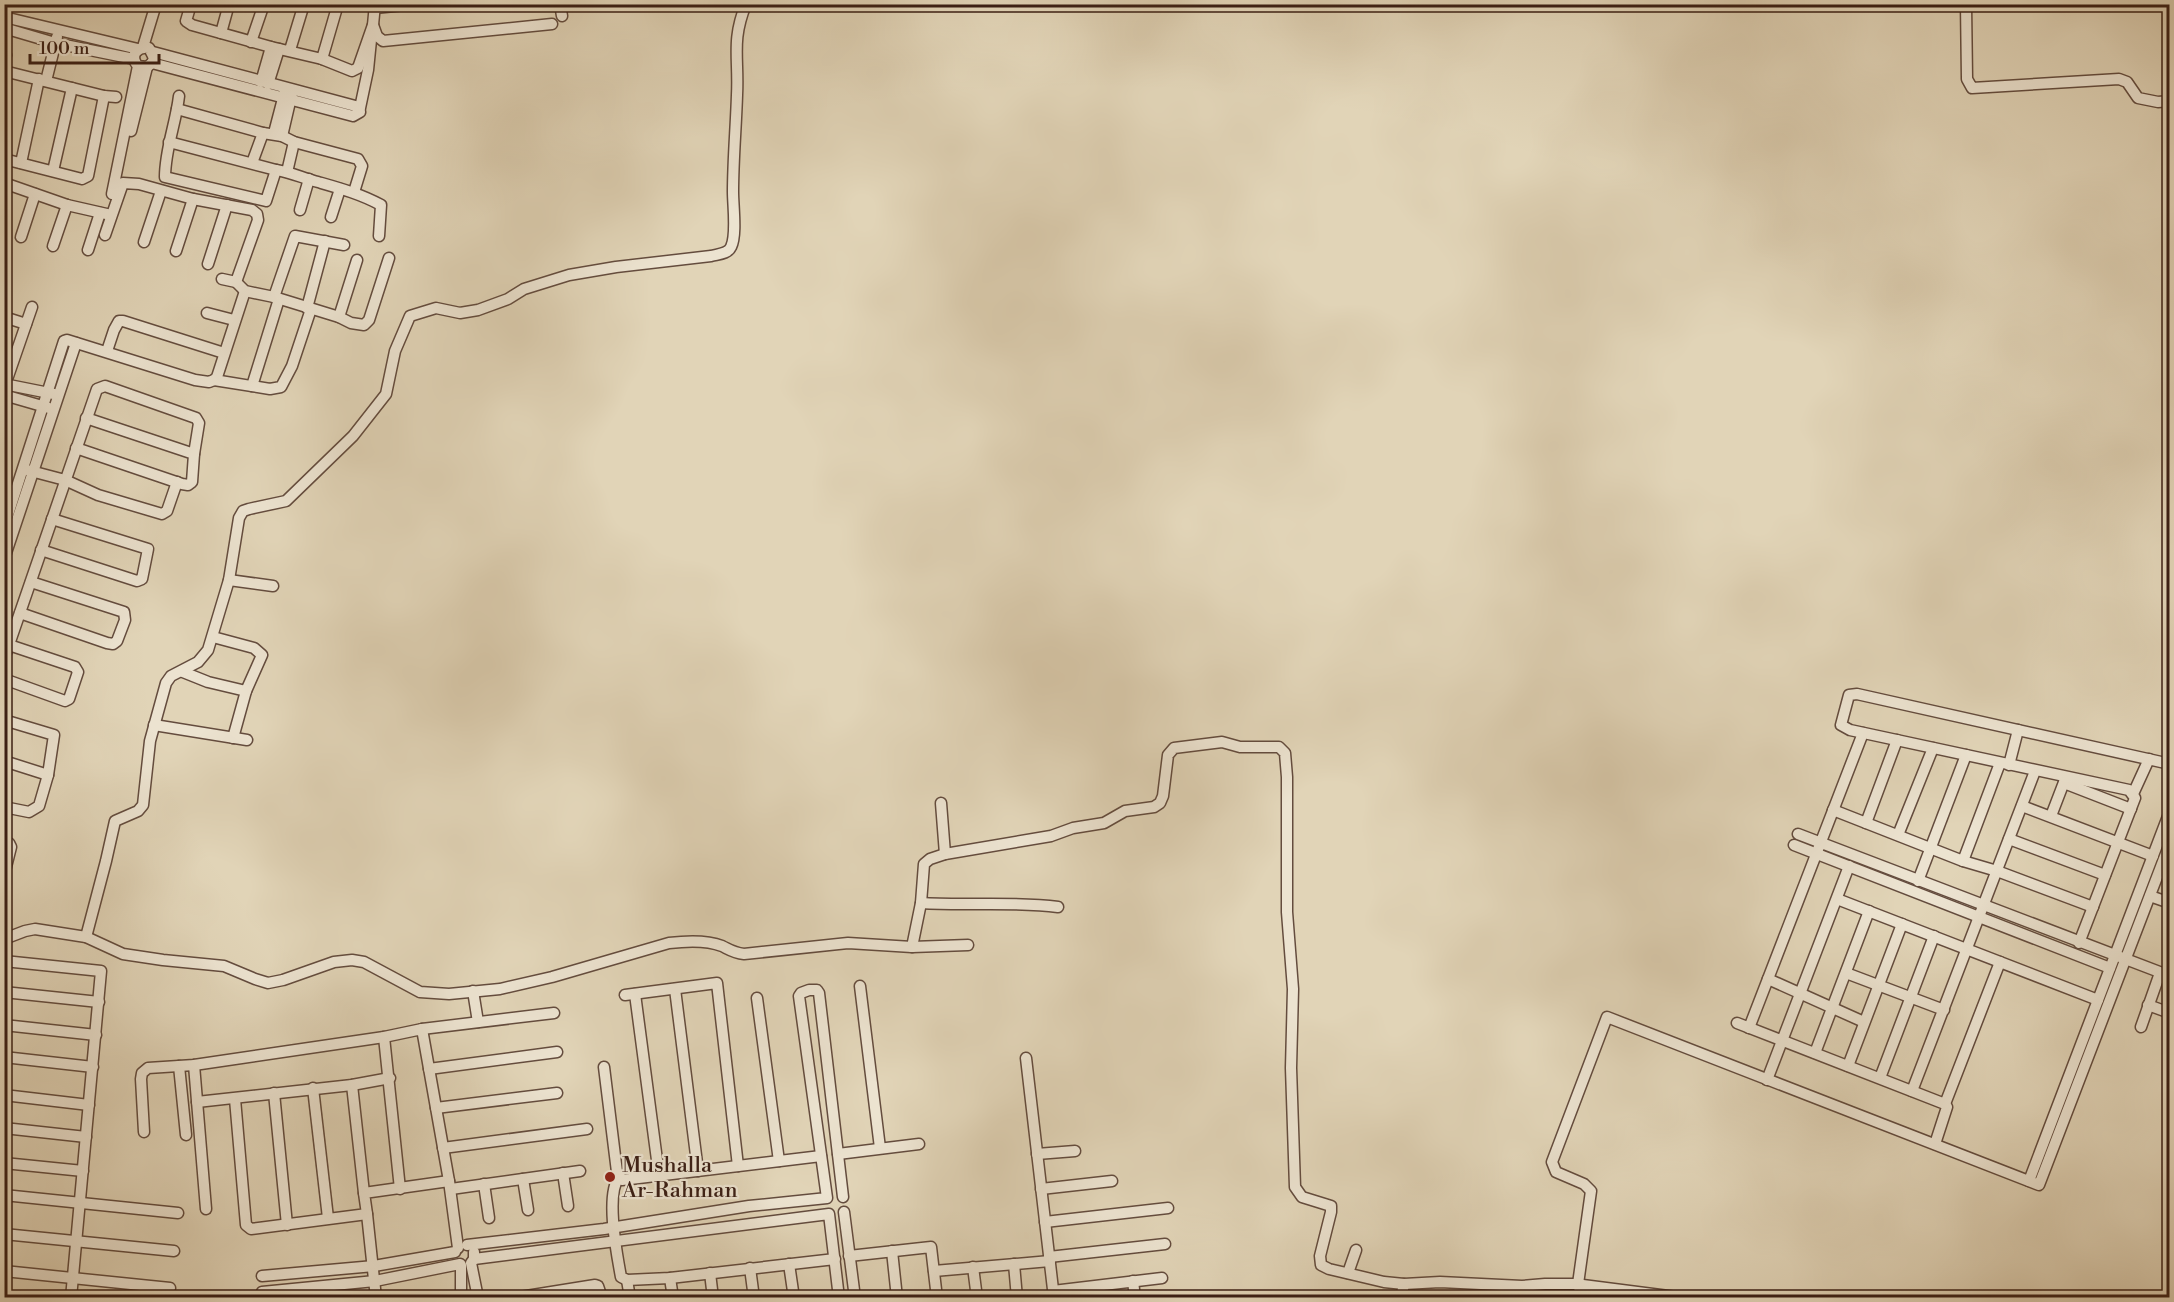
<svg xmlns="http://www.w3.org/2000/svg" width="2174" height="1302" font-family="'Libre Bodoni',serif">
<rect width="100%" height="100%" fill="#e1d4b7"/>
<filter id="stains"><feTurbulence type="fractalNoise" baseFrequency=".00333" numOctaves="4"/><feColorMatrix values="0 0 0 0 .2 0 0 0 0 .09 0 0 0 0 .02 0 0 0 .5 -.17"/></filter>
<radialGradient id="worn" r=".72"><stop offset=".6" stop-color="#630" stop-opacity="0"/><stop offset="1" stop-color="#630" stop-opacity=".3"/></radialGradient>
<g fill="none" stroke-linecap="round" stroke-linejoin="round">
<g stroke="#644c3e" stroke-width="13">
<g id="minor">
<polyline points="191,4 186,21 192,25 271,47 322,59 352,71 358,68 373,25 375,4"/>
<polyline points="560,4 562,16"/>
<polyline points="1966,4 1967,79 1972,88 2119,79 2127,82 2138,98 2158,102 2170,101"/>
<polyline points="375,8 415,4"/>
<polyline points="4,17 138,49"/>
<polyline points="373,25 377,36 383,41 552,24"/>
<polyline points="4,28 55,43 134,59"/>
<polyline points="221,33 229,4"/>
<polyline points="251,42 264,4"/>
<polyline points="143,47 156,4"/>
<polyline points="290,50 304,4"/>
<polyline points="322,59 338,4"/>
<polyline points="4,60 6,55"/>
<polyline points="152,63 353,116 360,112 359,107 153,52"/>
<polyline points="4,71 104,96 116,97"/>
<polyline points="46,81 57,37"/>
<polyline points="261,82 271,47"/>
<polyline points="268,84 279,49"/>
<path d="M179 96C176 123 165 149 165 177L266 201 276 170"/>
<polyline points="360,108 368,70 371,40"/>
<polyline points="177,109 263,133 282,136 294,142 358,159 362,166 354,192"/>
<polyline points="131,131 147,67"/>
<polyline points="274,133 285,91"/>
<polyline points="282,136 292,93"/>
<path d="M169 142 276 170C290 172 303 178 318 182 339 188 361 194 381 205L379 236"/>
<polyline points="4,159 82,179 88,176 104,96"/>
<polyline points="21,163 39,79"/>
<polyline points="252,163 263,133"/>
<polyline points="53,171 72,88"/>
<polyline points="287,172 294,142"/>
<polyline points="4,183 67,205 111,215"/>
<path d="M112 194 138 66C129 56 137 46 149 48L154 58 152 63 147 67 138 66"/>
<polyline points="300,210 309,179"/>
<polyline points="331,217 340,189"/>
<polyline points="105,235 123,183 139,184 193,199 252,210 257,214 258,220 236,282"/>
<polyline points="21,237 35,194"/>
<polyline points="144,242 161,191"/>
<polyline points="53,246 67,205"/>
<polyline points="88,250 100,213"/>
<polyline points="176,251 193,199"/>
<polyline points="208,264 227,205"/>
<polyline points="222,279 236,282 245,291 274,297 339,317 351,323 364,325 369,320 389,258"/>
<polyline points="274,297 295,236 344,245"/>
<polyline points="307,308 325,241"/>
<polyline points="207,313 234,320"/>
<polyline points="4,317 26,324"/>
<polyline points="339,317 357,260"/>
<polyline points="107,351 114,330 119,321 123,321 224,353"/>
<polyline points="214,380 270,389 281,387 292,366 311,309"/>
<polyline points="4,384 54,394"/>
<polyline points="252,386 279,299"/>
<polyline points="4,388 32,307"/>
<polyline points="4,395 49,408"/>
<polyline points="76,448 182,484 188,485 192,482 194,454 86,418"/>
<polyline points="27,470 65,480 98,495 162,514 167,511 177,482"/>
<polyline points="4,527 64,341 67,340 195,380 209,382 214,380 217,377 245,291"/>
<polyline points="41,550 137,581 142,579 148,549 52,519"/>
<polyline points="4,559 76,343"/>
<polyline points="229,580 273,586"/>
<polyline points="20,613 107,643 113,644 117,641 125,620 124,612 31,582"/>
<polyline points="213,637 254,648 262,655 246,691 233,738"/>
<polyline points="4,659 97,389 105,386 196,418 199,423 194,454"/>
<polyline points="183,672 208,682 246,691"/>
<polyline points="4,679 65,701 69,699 78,672 75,667 9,645"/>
<polyline points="4,720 54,735 48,775 39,806 29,812 4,807"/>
<polyline points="154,725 247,740"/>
<polyline points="4,761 48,775"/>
<polyline points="2009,765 2018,730"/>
<polyline points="2064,783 2131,809"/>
<polyline points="2133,794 2149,759"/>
<polyline points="941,803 945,854"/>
<polyline points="2022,806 2153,856"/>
<polyline points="1833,810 1963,861 1997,871 2093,907"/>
<polyline points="2051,816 2066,777"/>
<polyline points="1866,823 1897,740"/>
<polyline points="1798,834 2170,976"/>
<polyline points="1898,835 1933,748"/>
<polyline points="2009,839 2105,875"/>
<polyline points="4,842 9,843 11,847 4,875"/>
<polyline points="1794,845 2110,968"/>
<polyline points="1963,861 2000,763"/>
<polyline points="1918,881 1966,755"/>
<polyline points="2150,896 2170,903"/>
<polyline points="1837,899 2098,1000"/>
<path d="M921 903C967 906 1013 901 1058 907"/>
<path d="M86 937 106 861 115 821 138 811 143 805 150 741 166 683 171 676 198 662 208 650 229 580 239 518 243 511 249 509 286 501 353 436 386 394 395 351 410 316 436 308 460 313 478 310 508 299 524 289 569 275 616 267 711 256C718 254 728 254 731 247 737 235 733 206 733 192 733 160 736 127 737 95 739 58 731 41 746 4"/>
<path d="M4 939 25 931 35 929 86 937 123 954 163 960 224 966 255 979 268 983 283 980 334 962 352 960 364 962 420 992 449 994 500 989 552 977 669 943C685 941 707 940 722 946 730 950 734 953 744 954L848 943 912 947 968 945"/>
<polyline points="2079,943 2135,798 2129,790 1850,730 1841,725 1849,695 1857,694 2170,764"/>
<polyline points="912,947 921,903 924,864 930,859 945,854 1051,836 1073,828 1104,823 1125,811 1154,807 1160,803 1163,796 1168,755 1174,748 1222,742 1240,747 1279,747 1285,753 1287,777 1287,912 1293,989 1291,1068 1295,1187 1302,1197 1331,1206 1331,1212 1320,1256 1321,1265 1329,1269 1384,1282 1404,1284 1440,1282 1522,1286 1545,1284 1575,1284 1684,1298"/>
<polyline points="4,961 101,971 71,1298"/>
<polyline points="1846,973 1944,1010"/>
<polyline points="1768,979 1864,1022"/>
<polyline points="860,986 880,1148"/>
<polyline points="675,989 698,1171"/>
<polyline points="473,991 478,1022"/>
<polyline points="4,992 99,1002"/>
<polyline points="635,994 659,1175"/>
<polyline points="625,995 717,983 738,1166"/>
<polyline points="757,998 779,1161"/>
<polyline points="2148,1005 2170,1013"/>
<polyline points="1737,1023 1945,1104 1947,1107 1935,1144"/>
<polyline points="4,1025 96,1035"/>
<polyline points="2141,1027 2160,973"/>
<polyline points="1749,1028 1863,733"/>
<polyline points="422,1029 554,1013"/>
<polyline points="384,1037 400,1189"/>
<polyline points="1815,1053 1869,911"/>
<polyline points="4,1057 93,1067"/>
<polyline points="1026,1058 1054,1298"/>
<polyline points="194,1065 206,1209"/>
<polyline points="179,1066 186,1135"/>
<polyline points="1848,1066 1902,924"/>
<polyline points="604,1067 617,1172 622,1180 821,1156"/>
<polyline points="429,1069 557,1052"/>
<polyline points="1880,1078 1934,936"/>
<polyline points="1767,1080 1849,866"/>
<polyline points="352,1085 364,1193"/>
<polyline points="313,1088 328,1218"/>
<polyline points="1912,1091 2035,771"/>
<polyline points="274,1093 287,1225"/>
<polyline points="4,1095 89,1105"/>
<polyline points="235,1099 246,1225 251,1229 367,1214 364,1193 449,1181"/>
<polyline points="197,1102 352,1085 390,1078"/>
<polyline points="1945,1104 2000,962"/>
<polyline points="436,1108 557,1093"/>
<polyline points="4,1128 86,1137"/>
<polyline points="144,1132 141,1079 142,1073 148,1068 194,1065 384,1037 422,1029 449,1181 458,1248"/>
<polyline points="443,1148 587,1129"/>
<polyline points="838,1154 919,1144"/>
<polyline points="1037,1154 1075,1151"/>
<polyline points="4,1163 83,1171"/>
<polyline points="563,1173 568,1206"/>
<path d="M619 1177C605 1195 617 1255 621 1277L627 1280 670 1278 835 1259"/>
<polyline points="523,1179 528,1210"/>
<polyline points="2029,1181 2170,811"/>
<polyline points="484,1184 489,1218"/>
<polyline points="451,1189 580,1171"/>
<polyline points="1041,1189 1112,1181"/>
<polyline points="4,1195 178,1213"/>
<polyline points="844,1212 855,1298"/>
<polyline points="367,1214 376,1298"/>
<polyline points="1045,1222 1168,1208"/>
<polyline points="4,1234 174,1251"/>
<polyline points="467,1245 604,1229 749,1206 827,1198 799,996 801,993 809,990 817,990 819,993 843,1197"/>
<polyline points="892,1251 897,1298"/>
<polyline points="474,1252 474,1259 471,1263 478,1298"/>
<polyline points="849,1256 931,1247 937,1298"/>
<polyline points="1049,1257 1165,1244"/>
<polyline points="474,1259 829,1214 839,1298"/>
<polyline points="789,1264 794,1298"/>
<polyline points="1014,1264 1017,1298"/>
<polyline points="461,1265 461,1298"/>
<polyline points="973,1267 977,1298"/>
<polyline points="750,1268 754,1298"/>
<polyline points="4,1271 170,1288"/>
<polyline points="934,1271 1050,1261"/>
<polyline points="710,1273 713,1298"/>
<polyline points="1348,1273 1356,1250"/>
<polyline points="262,1276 374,1266 455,1252"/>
<polyline points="670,1278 673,1298"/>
<polyline points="627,1280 630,1298"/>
<polyline points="1133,1281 1135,1298"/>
<polyline points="1053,1291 1162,1278"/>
<polyline points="262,1292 375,1281 460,1264"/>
<polyline points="514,1298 595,1285 598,1286 602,1298"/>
<polyline points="1401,1298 1404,1284"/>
<polyline points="1582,1298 1578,1284 1591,1191 1584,1184 1556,1172 1552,1162 1607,1017 2039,1185 2170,843"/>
</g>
</g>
<use href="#minor" stroke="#ece3d0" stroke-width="10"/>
</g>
<circle fill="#8f2418" stroke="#ece3d0" stroke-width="2" cx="610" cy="1177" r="6"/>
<g text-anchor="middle" stroke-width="4.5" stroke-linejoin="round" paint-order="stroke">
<g font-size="22" fill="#3b1f15" stroke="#ece3d0" text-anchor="start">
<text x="622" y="1172">Mushalla<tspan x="622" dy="25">Ar-Rahman</tspan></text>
</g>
</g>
<rect width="2174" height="1302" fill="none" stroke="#e1d4b7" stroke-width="24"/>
<rect x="6" y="6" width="2162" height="1290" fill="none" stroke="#3b1f15" stroke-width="3"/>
<rect x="12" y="12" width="2150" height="1278" fill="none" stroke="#3b1f15" stroke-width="1.5"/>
<path d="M30 54v9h129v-9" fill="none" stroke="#3b1f15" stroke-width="3"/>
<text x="39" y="54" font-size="18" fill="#3b1f15" stroke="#ece3d0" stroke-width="4.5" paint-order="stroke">100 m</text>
<rect width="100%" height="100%" filter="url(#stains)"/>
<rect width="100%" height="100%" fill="url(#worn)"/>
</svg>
